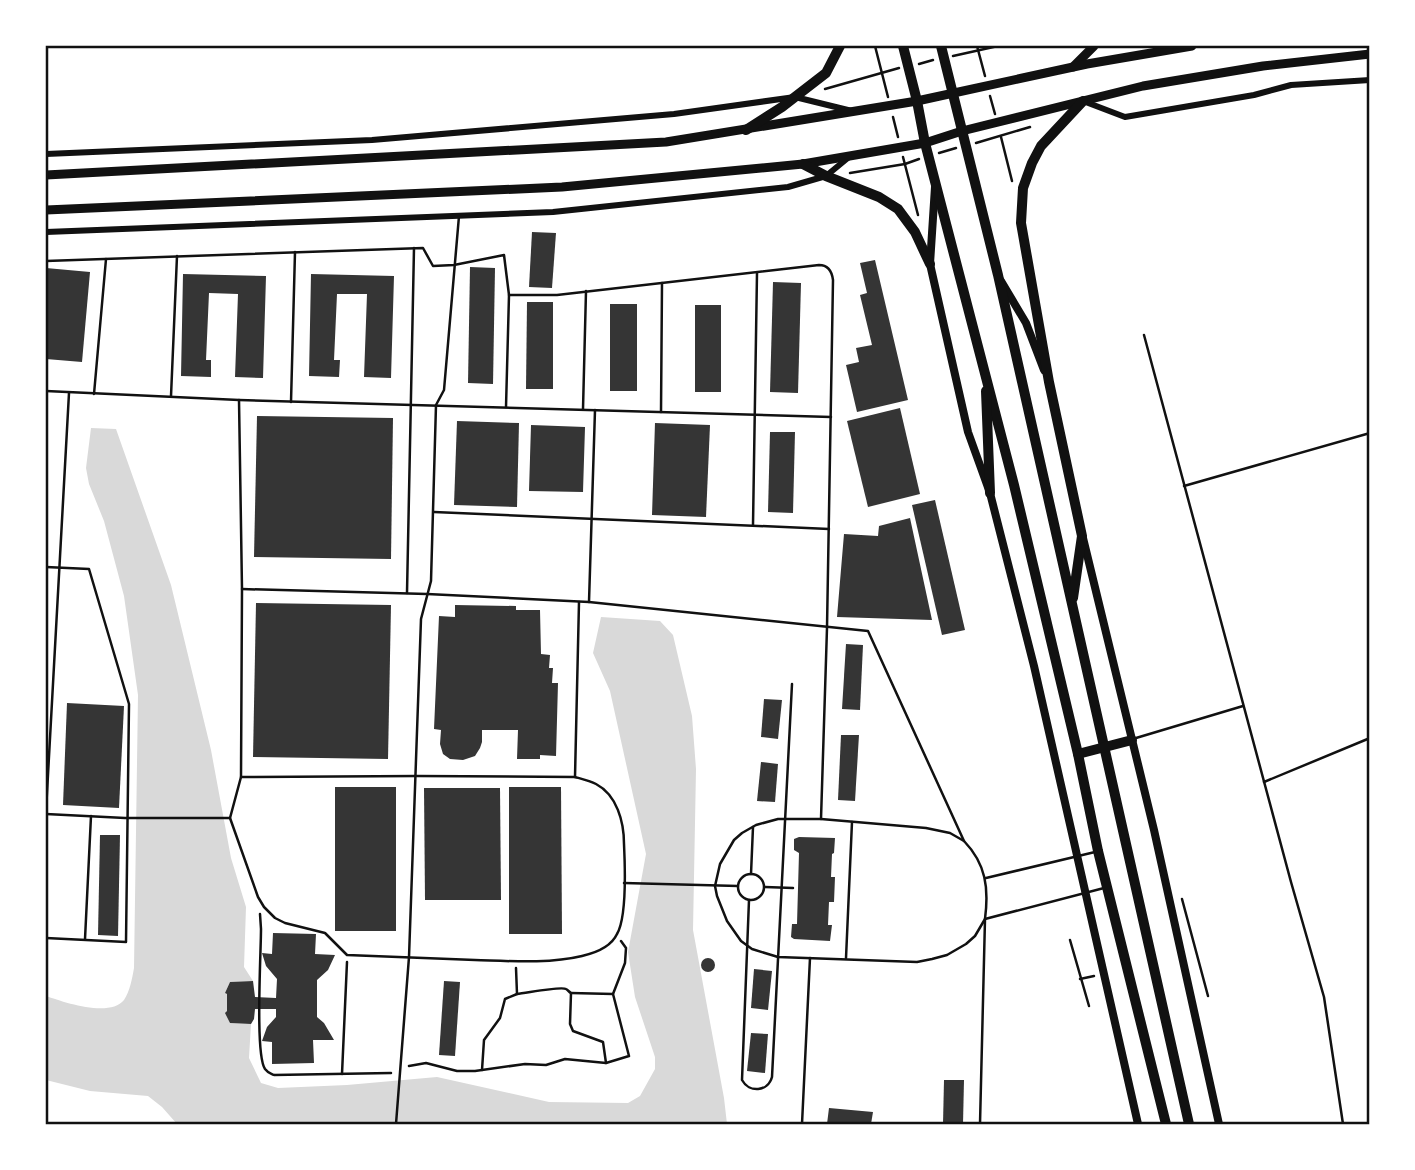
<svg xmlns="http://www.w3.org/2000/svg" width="1415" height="1170" font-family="Spectral,serif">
<rect width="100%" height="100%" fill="#fff"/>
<path fill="#d9d9d9" d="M91 428 116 429 171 585 211 750 231 858 246 907 244 967 253 981 230 982 225 993 227 994V1011L226 1013 230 1023 251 1024 249 1058 261 1083 278 1088 347 1085 437 1077 549 1102 628 1103 640 1096 655 1069V1057L635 997 628 952 646 854 610 691 593 653 601 617 660 621 673 635 692 716 696 769 693 930 724 1098 727 1124H177L162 1107 148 1096 90 1091 46 1080V996C63 1002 110 1018 124 1000 130 991 132 979 134 968L138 695 124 596 104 521 89 484 86 468Z"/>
<g fill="#353535">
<polygon points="532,232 556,233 552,288 529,287"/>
<polygon points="875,260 908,400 857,412 846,365 859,362 856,348 872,345 860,295 867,293 860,263"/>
<polygon points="470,267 495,268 493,384 468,383"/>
<polygon points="46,268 90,272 82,362 46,359"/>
<polygon points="183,274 266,276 263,378 235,377 238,294 209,293 206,360 211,360 211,377 181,376"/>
<polygon points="311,274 394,276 391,378 364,377 367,294 337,294 334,360 340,360 339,377 309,376"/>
<polygon points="773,282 801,283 798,393 770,392"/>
<polygon points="527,302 553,302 553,389 526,389"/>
<rect x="610" y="304" width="27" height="87"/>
<rect x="695" y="305" width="26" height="87"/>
<polygon points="900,408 920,494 868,507 847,421"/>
<polygon points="257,416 393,418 391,559 254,557"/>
<polygon points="457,421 519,423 517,507 454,505"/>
<polygon points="655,423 710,425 706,517 652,515"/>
<polygon points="531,425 585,427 583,492 529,491"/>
<polygon points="770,432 795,432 793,513 768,512"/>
<polygon points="935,500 965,630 942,635 912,505"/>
<polygon points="910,518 932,620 837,617 844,534 878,536 879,526"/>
<polygon points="256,603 391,605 388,759 253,757"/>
<polygon points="455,605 516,606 516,610 540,610 541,654 550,655 549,668 553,668 552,683 558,683 556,756 540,755 540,759 517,759 518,730 482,730 482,742 480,748 475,756 463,760 450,759 443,754 440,744 441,730 434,729 439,616 455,617"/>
<polygon points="846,644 863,645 860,710 842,709"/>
<polygon points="764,699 782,700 778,739 761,737"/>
<polygon points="67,703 124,706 119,808 63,805"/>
<polygon points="841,735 859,735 855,801 838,800"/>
<polygon points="761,762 778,764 775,802 757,801"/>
<rect x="335" y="787" width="61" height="144"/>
<polygon points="509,787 561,787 562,934 509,934"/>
<polygon points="424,788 500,788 501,900 425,900"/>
<polygon points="100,835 120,835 118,936 98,935"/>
<polygon points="799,837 835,838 834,853 832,854 831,877 835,877 834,902 829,902 828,925 832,925 830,941 794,939 791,937 792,924 797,924 799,853 794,850 794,839"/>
<polygon points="273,933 316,934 315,954 335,955 328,970 317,980 317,1017 324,1023 334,1040 313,1040 314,1063 272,1064 272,1042 262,1041 267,1027 276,1017 276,1009 255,1009 254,1019 251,1024 230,1023 225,1013 227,1011 227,994 225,993 230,982 253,981 255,997 276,998 277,979 266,966 262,953 272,954"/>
<circle cx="708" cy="965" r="7"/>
<polygon points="754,969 772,971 768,1010 751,1008"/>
<polygon points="444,981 460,982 455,1056 439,1055"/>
<polygon points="751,1033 768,1034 765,1073 747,1071"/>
<polygon points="944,1080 964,1080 963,1124 943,1124"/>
<polygon points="829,1108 873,1112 871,1124 827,1124"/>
</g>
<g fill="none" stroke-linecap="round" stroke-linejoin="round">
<g stroke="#111" stroke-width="2.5">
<polyline points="875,46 888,97"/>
<polyline points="977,46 985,76"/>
<polyline points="953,56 998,46"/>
<polyline points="919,64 933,60"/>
<polyline points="825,89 899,68"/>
<polyline points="990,96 995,114"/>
<polyline points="893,117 898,137"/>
<polyline points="1001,137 1012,181"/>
<polyline points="976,143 1030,127"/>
<polyline points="939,153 956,148"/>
<polyline points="903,157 918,215"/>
<polyline points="850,173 905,164 919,159"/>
<polyline points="1182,899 1208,996"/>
<path d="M260 914 261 929C261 953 255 1055 265 1069 268 1073 270 1073 274 1075L391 1073"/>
<polyline points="1070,940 1089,1006"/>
<path d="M516 968 517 994C527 993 561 986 566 989 568 990 569 992 571 993L570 1024 573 1031 603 1042 606 1063 629 1056 613 994 625 963 626 948 621 941"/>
<polyline points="1080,979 1094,976"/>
<polyline points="571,993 613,994"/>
<polyline points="409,1066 426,1063 457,1071 475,1071 525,1064 546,1065 565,1059 606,1063"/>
<polyline points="482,1070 484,1040 500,1018 505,999 517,994"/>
<polyline points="342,1074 347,962"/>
</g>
<g stroke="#111" stroke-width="2.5">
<path d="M46 261 423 248 433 266 454 265 504 255 509 295H557L819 265C828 265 832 272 833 280L827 628 821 819"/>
<polyline points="1144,335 1291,882 1324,997 1343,1124"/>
<polyline points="46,391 239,400 831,417"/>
<polyline points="94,394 106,259"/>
<polyline points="171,396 177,256"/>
<path d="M239 400 242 589 241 777 230 818 258 897 264 907 275 918 285 923 325 933 347 955C390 957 433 958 475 960 509 961 549 964 582 956 595 953 611 947 617 934 627 917 625 865 624 844 624 822 617 795 596 784 590 781 582 779 575 777"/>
<polyline points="291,402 295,252"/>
<polyline points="506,407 509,295"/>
<polyline points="583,409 586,291"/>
<polyline points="661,412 662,283"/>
<polyline points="1184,486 1370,433"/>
<polyline points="434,512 829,529"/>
<polyline points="753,525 757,273"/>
<polyline points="46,567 89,569 129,704 126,942 46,938"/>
<path d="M242 589 427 594 589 602 868 631 964 841C986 864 989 888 985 919L980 1124"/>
<polyline points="407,593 414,248"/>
<polyline points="589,602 595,410"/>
<polyline points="1136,738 1243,706"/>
<polyline points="241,777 417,776 575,777 579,602"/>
<polyline points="1264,782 1370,738"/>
<polyline points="46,811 69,393"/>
<polyline points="46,814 125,818 230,818"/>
<polyline points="964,841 950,833 926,828 821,819 778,819 756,825 742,833 734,840 720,864 715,886 717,896 727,921 741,941 752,949 778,957 917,962 932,959 947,955 966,944 975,936 985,919 1104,888"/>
<polyline points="751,874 753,827"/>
<circle cx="751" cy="887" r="13"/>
<polyline points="986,878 1095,852"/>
<polyline points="624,883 738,886"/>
<polyline points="765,887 793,888"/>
<path d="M749 900 742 1080C749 1093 768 1092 772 1077L792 684"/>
<polyline points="85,939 91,816"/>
<polyline points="846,958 852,822"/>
<polyline points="396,1124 409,957 421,619 431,581 436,405 444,390 459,216"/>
<polyline points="802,1124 810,958"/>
</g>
<g stroke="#111" stroke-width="6">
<polyline points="1083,101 1125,117 1254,95 1291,85 1370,80"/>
<polyline points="46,154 372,140 674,114 795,97 852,111"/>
<polyline points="46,232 553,212 788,187 826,176 849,157"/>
</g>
<g stroke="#111" stroke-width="8">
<polyline points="935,187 930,264 968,432 990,493 1034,666 1138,1124"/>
<polyline points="1001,281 1026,323 1044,370"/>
<polyline points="1083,538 1154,830 1219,1124"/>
</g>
<g stroke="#111" stroke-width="9">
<polyline points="1073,67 1094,46"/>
<polyline points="46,175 666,142 917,101 1087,64 1192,46"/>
<polyline points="46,210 562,187 803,164 925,143 962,131 1143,86 1263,66 1370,54"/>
</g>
<g stroke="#111" stroke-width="10">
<polyline points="903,46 917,101 925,143 1014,485 1078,754 1098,851 1166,1124"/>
<polyline points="941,46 998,275 1189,1124"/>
<polyline points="746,130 782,107 826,73 840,46"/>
<polyline points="803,164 826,176 879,197 898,209 915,232 930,264"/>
<polyline points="986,391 990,493"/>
<polyline points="1073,598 1082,536 1049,382 1021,223 1023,188 1032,163 1041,146 1083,101"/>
<polyline points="1078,754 1132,740"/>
</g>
</g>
<rect width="1415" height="1170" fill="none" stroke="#ffffff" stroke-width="94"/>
<rect x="47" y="47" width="1321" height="1076" fill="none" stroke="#111" stroke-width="2.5"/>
</svg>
